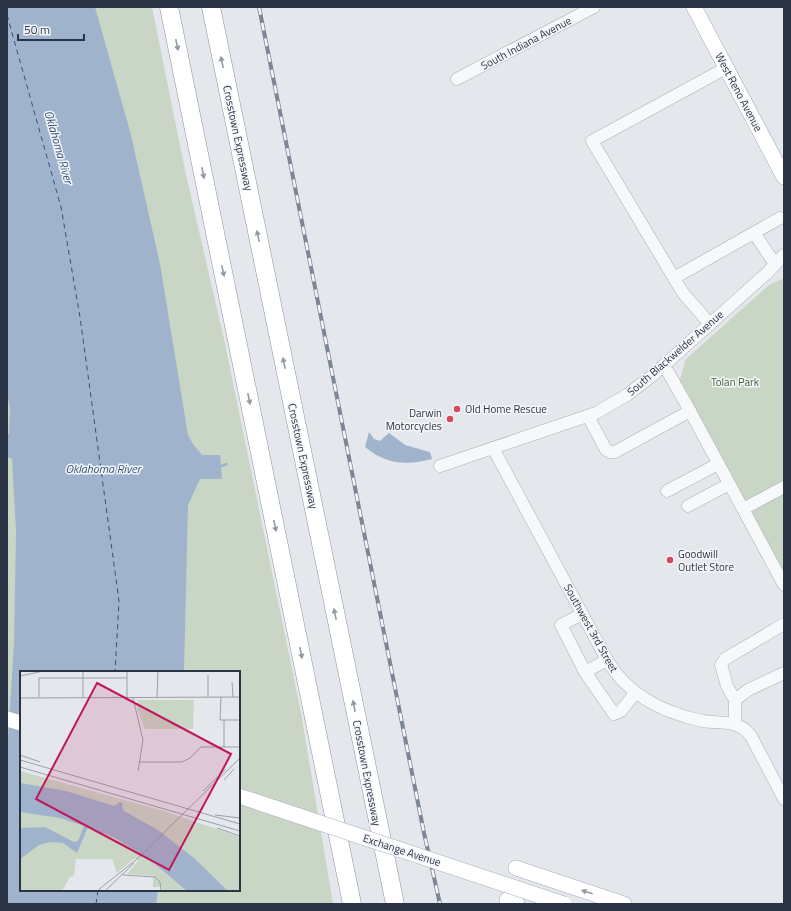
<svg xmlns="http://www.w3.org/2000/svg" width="791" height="911" font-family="'Titillium Web',sans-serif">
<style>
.green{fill:#c9d6c5;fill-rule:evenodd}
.water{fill:#9fb4cc}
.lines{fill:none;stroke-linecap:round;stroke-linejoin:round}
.stream{stroke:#9fb4cc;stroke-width:2.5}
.ferry{stroke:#34527a;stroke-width:1;stroke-dasharray:5 4;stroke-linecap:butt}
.minor-casing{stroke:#a9aeb7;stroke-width:13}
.major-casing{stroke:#a3abb8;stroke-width:16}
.highway-casing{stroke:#8b94a3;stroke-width:19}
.minor{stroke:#f7f8fa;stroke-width:12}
.major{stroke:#fff;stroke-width:15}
.highway{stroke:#fff;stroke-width:18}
.rail-casing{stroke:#7d8696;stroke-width:4}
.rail{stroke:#f4f6f9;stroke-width:2.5;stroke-dasharray:8;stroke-linecap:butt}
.major-bridge-casing{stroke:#a3abb8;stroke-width:16;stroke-linecap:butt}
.major-bridge{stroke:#fff;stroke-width:15}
.oneway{fill:#959aa2}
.poi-dot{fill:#d1495b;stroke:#f4f6f9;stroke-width:1.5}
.labels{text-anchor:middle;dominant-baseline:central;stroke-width:3;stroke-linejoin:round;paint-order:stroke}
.street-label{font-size:11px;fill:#2b3445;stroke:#f4f6f9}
.park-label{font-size:11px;fill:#3f6138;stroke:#f4f6f9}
.poi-label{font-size:11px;fill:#2b3445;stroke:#f4f6f9;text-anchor:start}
.water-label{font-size:12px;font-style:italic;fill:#34527a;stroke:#f4f6f9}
.inset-river{fill:none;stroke:#9fb4cc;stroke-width:2}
.inset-road{fill:none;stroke:#9a9fa9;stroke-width:1}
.view{fill:#c2185b;fill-opacity:0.15;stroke:#c2185b;stroke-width:2}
.inset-edge{fill:none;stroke:#2b3445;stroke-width:2}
</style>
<rect width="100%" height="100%" fill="#e4e7ec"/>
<!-- green -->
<g class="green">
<path d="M7,7H152L186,175L224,339L301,713L333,904H7ZM21,672H239V890H21Z"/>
<polygon points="784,278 784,577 679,382 686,359 769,285"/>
</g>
<!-- water -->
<g class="water">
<polygon points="7,7 95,7 131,135 160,264 188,435 193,444 202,455 220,455 222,479 200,479 188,505 184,672 21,672 21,890 158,890 156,904 7,904 7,754 14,644 16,530 12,459 7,457 7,435 9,434 10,408 7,393"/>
<path d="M369,432L374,439L380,441L389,433L405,445L430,452L432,459C407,466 385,464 365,447Z"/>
</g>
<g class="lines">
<!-- stream -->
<polyline class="stream" points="218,467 227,464"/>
<!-- ferry -->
<g class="ferry">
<polyline points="7,15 61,207 80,317 119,601 115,672"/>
<polyline points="96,904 98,890"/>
</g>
<!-- minor casing -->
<g class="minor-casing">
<g id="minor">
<polyline points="457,79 594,7"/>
<polyline points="754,233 775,264"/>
<polyline points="674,278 780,218"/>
<polyline points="710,324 683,293 592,141 726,68"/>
<polyline points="690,411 784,585"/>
<polyline points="588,416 606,450 610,452 615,452 690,411 668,372 662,367"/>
<path d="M493,448L607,660C628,696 664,713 703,721C721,724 739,719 751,736L784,799"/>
<polyline points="440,466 596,413 627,395 653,375 766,274 784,255"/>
<polyline points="667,491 718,464"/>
<polyline points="688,506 729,484"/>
<polyline points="743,509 784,487"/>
<polyline points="582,614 561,625 585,672 614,714 621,711 635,693"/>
<polyline points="585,672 607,660"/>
<polyline points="735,700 727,686 721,665 725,659 784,624"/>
<polyline points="735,724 735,700 748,690 784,673"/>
</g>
</g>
<!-- major casing -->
<g class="major-casing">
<g id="major">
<polyline points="694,7 784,177"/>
<polyline points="7,719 21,723"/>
<polyline points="516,868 624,904"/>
<polyline points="507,900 517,904"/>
</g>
</g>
<!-- highway casing -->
<g class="highway-casing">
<g id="highway">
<polyline points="169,7 352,904"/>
<polyline points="211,7 395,904"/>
</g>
</g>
<!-- minor -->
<use href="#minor" class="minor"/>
<!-- major -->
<use href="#major" class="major"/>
<!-- highway -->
<use href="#highway" class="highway"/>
<!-- rail casing -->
<g class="rail-casing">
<polyline id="rail" points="259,7 424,833 440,904"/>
</g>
<!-- rail -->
<use href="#rail" class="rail"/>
<!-- major-bridge casing -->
<g class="major-bridge-casing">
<polyline id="major-bridge" points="239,796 564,904"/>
</g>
<!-- major-bridge -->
<use href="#major-bridge" class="major-bridge"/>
</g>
<!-- one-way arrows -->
<defs><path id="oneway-solid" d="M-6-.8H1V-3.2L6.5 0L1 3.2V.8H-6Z"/></defs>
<g class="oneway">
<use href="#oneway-solid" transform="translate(177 45) rotate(78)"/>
<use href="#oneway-solid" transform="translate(222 62) rotate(-102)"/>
<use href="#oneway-solid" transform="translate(203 173) rotate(79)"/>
<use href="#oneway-solid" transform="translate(258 236) rotate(-102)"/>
<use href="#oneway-solid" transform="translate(223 271) rotate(78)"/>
<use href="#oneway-solid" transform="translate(284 363) rotate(-102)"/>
<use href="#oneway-solid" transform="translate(249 399) rotate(78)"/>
<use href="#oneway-solid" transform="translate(275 526) rotate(78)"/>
<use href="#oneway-solid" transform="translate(335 614) rotate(-102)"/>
<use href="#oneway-solid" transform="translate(301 653) rotate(78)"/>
<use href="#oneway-solid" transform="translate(354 706) rotate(-101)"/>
<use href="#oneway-solid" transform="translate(587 892) rotate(-162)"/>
</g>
<!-- markers -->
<g class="poi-dot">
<circle cx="457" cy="409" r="4"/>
<circle cx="450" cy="419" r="4"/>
<circle cx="670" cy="560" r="4"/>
</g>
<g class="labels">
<!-- street labels -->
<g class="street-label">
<text transform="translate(526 43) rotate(-28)">South Indiana Avenue</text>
<text transform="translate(739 92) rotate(62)">West Reno Avenue</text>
<text transform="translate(238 138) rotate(78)">Crosstown Expressway</text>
<text transform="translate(675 353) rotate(-41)">South Blackwelder Avenue</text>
<text transform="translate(303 456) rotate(78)">Crosstown Expressway</text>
<text transform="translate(591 628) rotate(61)">Southwest 3rd Street</text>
<text transform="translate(367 773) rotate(79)">Crosstown Expressway</text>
<text transform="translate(402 850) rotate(18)">Exchange Avenue</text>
</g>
<!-- park labels -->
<g class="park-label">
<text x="735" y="382">Tolan Park</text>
</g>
<!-- poi labels -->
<g class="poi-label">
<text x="465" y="409">Old Home Rescue</text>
<text x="442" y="413" text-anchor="end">Darwin<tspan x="442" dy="13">Motorcycles</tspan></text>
<text x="678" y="554">Goodwill<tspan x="678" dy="13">Outlet Store</tspan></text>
</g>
<!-- water labels -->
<g class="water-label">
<text transform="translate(59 147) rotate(74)">Oklahoma River</text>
<text x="103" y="468">Oklahoma River</text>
</g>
</g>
<!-- overview -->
<g transform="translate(20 671)">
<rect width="220" height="220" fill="#e4e7ec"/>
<path d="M118,29H174L173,58H125L117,38ZM0,100L144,140L220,166V220H142V216H133V206L136,205L107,203L118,190L115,187L97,202L92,188H56L54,204L49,207L42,220H0Z" fill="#c9d6c5"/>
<path d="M0,112L46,120L94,135L100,131L103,133L102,136L104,140L138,159L174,187L208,220H167L128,187L95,167L84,162L81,164L80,161L68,156L57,182L43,172L30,171L19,174L0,188V157L25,156L54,171L58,170L64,155L40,147L0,141Z" fill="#9fb4cc"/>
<path class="inset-river" d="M0,126L51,135L113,158L133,170M136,171L179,201L197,220"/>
<path class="inset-road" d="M107,0V26M188,4V26M0,5L24,0M212,11L213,26M19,26V7H107M137,26L138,0H176M201,26L200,49H220M0,27L220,26M63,27V0M113,27L123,69L118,100M204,76V49M0,84L20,91M0,89L220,153M120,91H162L170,87L181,76H220M0,96L220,160M204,109L214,98M183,120L206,98M195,144L220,147M197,157L220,165M103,204L135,206L140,211L141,220M77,220L117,188L220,87M85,220L114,192"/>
<path class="view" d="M77,12L211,83L149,199L16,128Z"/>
<rect width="220" height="220" class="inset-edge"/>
</g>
<!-- border -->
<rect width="791" height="911" fill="none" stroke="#2b3445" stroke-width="16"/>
<!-- scale -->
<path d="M18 34v6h66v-6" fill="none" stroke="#2b3445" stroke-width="2"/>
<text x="24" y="34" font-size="12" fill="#2b3445" stroke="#f4f6f9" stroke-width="3" paint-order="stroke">50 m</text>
</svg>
